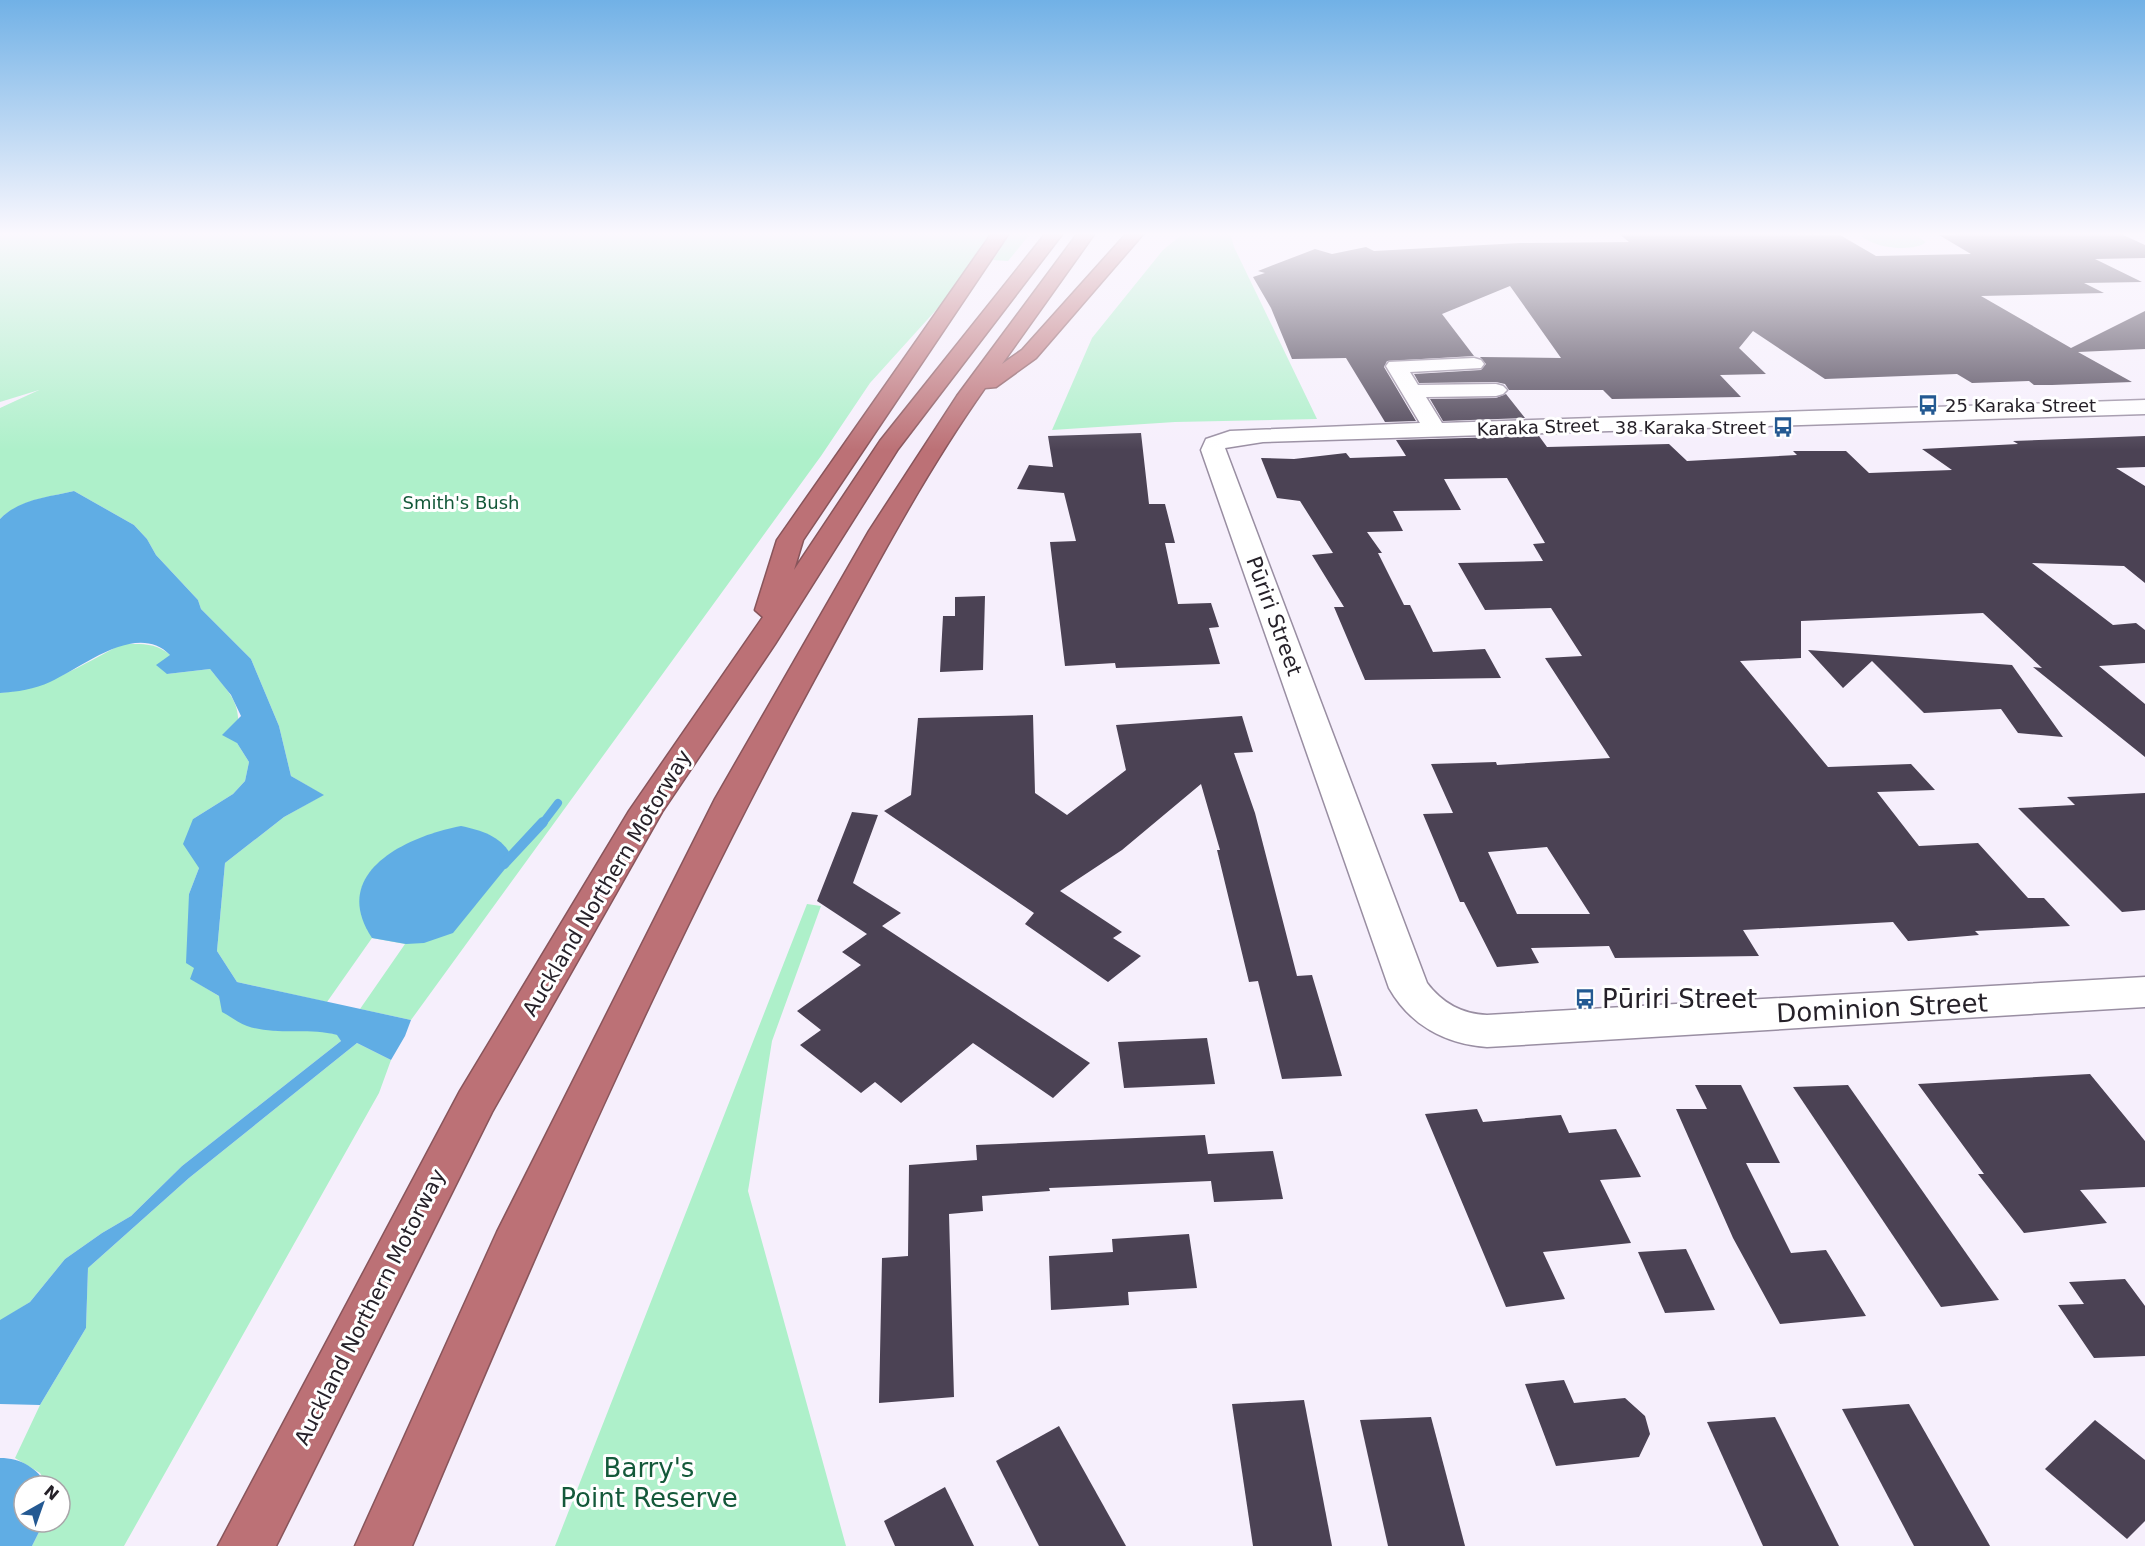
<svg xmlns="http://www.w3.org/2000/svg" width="2145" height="1546" font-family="'DejaVu Sans',sans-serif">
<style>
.green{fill:#aef0ca}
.water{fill:#60ade4}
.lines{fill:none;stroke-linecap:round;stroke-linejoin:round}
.stream-far1{stroke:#60ade4;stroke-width:8}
.stream{stroke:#60ade4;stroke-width:10}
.building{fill:#4b4254;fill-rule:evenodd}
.street-casing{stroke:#998ea2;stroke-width:3}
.highway-casing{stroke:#88555b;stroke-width:3}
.street{fill:#fff;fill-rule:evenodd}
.highway{fill:#bc7176;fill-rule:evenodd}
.labels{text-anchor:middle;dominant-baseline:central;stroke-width:6;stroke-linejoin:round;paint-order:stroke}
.far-poi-label{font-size:18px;fill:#262129;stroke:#fff;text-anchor:start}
.far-street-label{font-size:18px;fill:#262129;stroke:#fff}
.far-park-label{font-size:18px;fill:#14593a;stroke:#fff}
.street-label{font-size:21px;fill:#262129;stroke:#fff}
.near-poi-label{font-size:26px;fill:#262129;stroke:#fff;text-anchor:start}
.near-street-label{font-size:26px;fill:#262129;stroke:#fff}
.near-park-label{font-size:26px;fill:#14593a;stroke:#fff}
</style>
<rect width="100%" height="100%" fill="#f6effc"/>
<!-- green -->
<g class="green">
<path d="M0,233H993L965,278L870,383L821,456L411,1020L360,1009L405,944L372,938L327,1002L237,982L217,951L225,863L284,817L323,795L291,776L279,726L251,659L201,609L198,600L156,555L147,539L134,525L74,491C49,497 19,500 0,519V408L39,390L0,402Z"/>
<polygon points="1010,233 1031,233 1008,261 993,260"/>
<polygon points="1184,233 1230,233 1234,247 1317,419 1175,422 1052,430 1092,338 1163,250"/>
<path d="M1860,233H1912L1926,242C1913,253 1868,248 1860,233Z"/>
<path d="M122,644C140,644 156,642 170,655L167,674L210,669C234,698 242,704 237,743L249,762L245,781L233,794L193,819L199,868L189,894L195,968L191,979L276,1031L318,1030L338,1035L341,1041L182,1166L131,1216L102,1233L65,1259L30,1302L0,1321V693C45,689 82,665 122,644Z"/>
<polygon points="807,904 821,906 772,1041 748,1191 846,1546 555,1546"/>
<polygon points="357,1043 391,1060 379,1093 124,1546 32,1546 44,1522 60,1522 60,1486 48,1486 40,1473 15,1458 40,1405 86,1328 88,1268 189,1178"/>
</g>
<!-- water -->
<g class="water">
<path d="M74,491L134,525L147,539L156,555L198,600L201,609L251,659L279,726L291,776L324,795L284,817L225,863L217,951L237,982L411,1020L405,1036L391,1060L357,1043L189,1178L88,1268L86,1328L40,1405L0,1404V1320L30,1302L65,1259L102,1233L131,1216L182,1166L341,1041L337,1035C308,1027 276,1036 247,1026C238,1023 230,1016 222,1012L219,996L190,979L194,968L186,963L189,894L199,868L183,844L193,819L233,794L245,781L249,762L237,743L222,735L241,716L231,695L210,669L167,674L156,665L170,655C137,621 83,667 50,682C35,689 17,692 0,693V519C19,499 49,497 74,491Z"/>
<path d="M461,826C484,831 503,837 513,859L453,933L424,943L406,944L372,938C328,872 408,836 461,826Z"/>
<path d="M0,1458C21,1458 37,1468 48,1486H24V1522H44L32,1546H0Z"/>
</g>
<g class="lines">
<!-- stream-far1 -->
<polyline class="stream-far1" points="542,824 558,803"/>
<!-- stream -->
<polyline class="stream" points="504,864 543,822"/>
</g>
<!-- building -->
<g class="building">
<polygon points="1618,233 1840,235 1876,256 1971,254 1939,235 1956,235 1953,233 2119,233 2145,245 2145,258 2095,259 2142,282 2084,283 2104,293 1981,296 2071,348 2145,311 2145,349 2078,352 2132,382 2052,385 2034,385 2029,381 1972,383 1957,374 1825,379 1753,331 1739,348 1766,374 1720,375 1741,397 1612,399 1603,390 1509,390 1505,384 1496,382 1419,383 1414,374 1481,370 1486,364 1480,357 1561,358 1510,286 1442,314 1474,356 1387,361 1384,367 1416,421 1385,422 1346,358 1292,359 1271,308 1253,277 1265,273 1258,271 1315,249 1332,254 1366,247 1374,251 1520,243 1629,242"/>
<polygon points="1506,394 1525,418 1443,421 1430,399 1496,398"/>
<polygon points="1141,433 1149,504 1165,504 1175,543 1165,543 1178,604 1211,603 1219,627 1209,628 1220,664 1116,668 1115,663 1065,666 1050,542 1076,541 1064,493 1017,489 1029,465 1053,467 1048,436"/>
<path d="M1539,436L1547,447L1669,444L1687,461L1797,455L1793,451H1846L1869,473L1952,470L1922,449L2018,444L2013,441L2145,436V467L2116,468L2145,486V583L2124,566L2032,563L2113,625L2136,623L2145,630V663L2099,666L2145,704V757L2033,667L2042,668L1983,613L1801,621V658L1740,661L1828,767L1911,764L1935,790L1877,792L1919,846L1978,843L2028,898H2044L2070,926L1975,931L1979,935L1908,941L1893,922L1743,930L1759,956L1615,958L1609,946L1531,948L1539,963L1497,967L1464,902H1460L1423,814L1453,813L1431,764L1496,762L1497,765L1610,758L1545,658L1582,656L1551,608L1485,610L1458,563L1543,561L1533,544L1545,543L1507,478L1444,479L1461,510L1393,511L1403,531L1367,532L1382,553H1378L1404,605H1410L1433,652L1485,649L1501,678L1365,680L1334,607H1344L1312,555L1333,553L1300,501L1277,498L1261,458L1294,459L1346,453L1350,458L1406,456L1396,440ZM1547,847L1590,914H1517L1488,852Z"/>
<polygon points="985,596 983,670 940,672 943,616 955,616 955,597"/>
<polygon points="1808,650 2012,665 2063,737 2018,733 2001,709 1924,713 1872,661 1843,688"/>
<polygon points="1033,715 1035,793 1067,815 1126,770 1116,725 1242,716 1253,752 1234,753 1255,813 1297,976 1312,975 1342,1076 1282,1079 1258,981 1249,982 1217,850 1220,850 1201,784 1122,850 1060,891 1122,932 1113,938 1141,956 1108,982 1025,924 1034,913 884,811 911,795 918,718"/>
<polygon points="2145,793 2145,910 2122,912 2018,808 2075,805 2067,797"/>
<polygon points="852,812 878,815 853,883 901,913 882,926 1090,1063 1053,1098 973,1043 901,1103 875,1082 861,1093 800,1045 821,1030 797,1011 861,965 842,952 867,934 817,901"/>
<polygon points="1207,1038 1215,1084 1124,1088 1118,1042"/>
<polygon points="2090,1074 2145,1141 2145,1187 2080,1190 2107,1223 2024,1233 1978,1174 1984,1174 1918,1084"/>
<polygon points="1695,1085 1741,1085 1780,1163 1746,1163 1791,1253 1826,1250 1866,1316 1780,1324 1733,1238 1676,1109 1707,1109"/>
<polygon points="1848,1085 1999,1300 1941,1307 1793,1087"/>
<polygon points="1477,1109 1483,1122 1561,1115 1569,1133 1616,1129 1641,1177 1600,1180 1631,1243 1543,1252 1565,1299 1506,1307 1425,1114"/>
<polygon points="1205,1135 1208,1154 1273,1151 1283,1199 1214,1202 1211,1181 1049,1188 1050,1191 982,1196 983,1211 949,1214 954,1397 879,1403 882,1258 908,1256 909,1165 977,1160 976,1145"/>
<polygon points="1189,1234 1197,1288 1128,1292 1129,1305 1051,1310 1049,1256 1113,1252 1112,1239"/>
<polygon points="1686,1249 1715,1310 1665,1313 1638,1252"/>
<polygon points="2125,1279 2145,1306 2145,1356 2094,1358 2058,1305 2084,1304 2069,1282"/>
<polygon points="1564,1380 1574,1403 1625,1398 1645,1416 1650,1434 1639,1457 1556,1466 1525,1384"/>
<polygon points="1304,1400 1332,1546 1253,1546 1232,1404"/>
<polygon points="1909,1404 1990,1546 1914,1546 1842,1409"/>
<polygon points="1431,1417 1465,1546 1388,1546 1360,1420"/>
<polygon points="1775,1417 1839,1546 1763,1546 1707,1422"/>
<polygon points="2095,1420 2145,1460 2145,1521 2127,1539 2045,1469"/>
<polygon points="1059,1426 1126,1546 1039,1546 996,1461"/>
<polygon points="945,1487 974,1546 895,1546 884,1521"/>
</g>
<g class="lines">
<!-- street casing -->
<g class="street-casing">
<path id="street" d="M1474,358L1481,360L1484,364L1481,368L1410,372L1418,385L1496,384L1503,386L1507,390L1503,394L1496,396L1426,397L1442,423L2145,400V414L1263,442L1225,448L1427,983C1442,1003 1462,1014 1487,1015L2145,977V1007L1487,1047C1445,1044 1410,1025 1389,988L1201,450L1206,439L1230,431L1420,423L1386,366L1389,362Z"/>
</g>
<!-- highway casing -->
<g class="highway-casing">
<g id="highway">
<polygon points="992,233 1009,233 803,540 794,570 880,441 1046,233 1063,233 898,449 775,644 662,812 492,1112 276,1546 218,1546 460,1091 629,811 763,617 755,610 777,540"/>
<path d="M1078,233H1095L1002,364L1022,350L1127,233H1144L1036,358L996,387L985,388C920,480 868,581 814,680C662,959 535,1253 412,1546H355L497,1232L715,799L869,531L957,396Z"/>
</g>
</g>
<!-- street -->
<use href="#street" class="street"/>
<!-- highway -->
<use href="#highway" class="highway"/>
</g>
<!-- sky -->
<linearGradient id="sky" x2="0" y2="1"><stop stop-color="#71b1e6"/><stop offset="0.52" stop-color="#fbf8fe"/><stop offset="1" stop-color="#fbf8fe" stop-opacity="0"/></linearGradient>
<rect width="2145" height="450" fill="url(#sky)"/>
<!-- icons -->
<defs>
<g id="bus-bare" transform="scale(1.62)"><path d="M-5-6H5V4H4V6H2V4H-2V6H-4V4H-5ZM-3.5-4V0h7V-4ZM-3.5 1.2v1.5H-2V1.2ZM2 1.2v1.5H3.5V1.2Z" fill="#245992" stroke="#fff" stroke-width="2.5" paint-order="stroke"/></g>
</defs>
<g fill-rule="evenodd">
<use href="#bus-bare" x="1928" y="405"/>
<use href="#bus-bare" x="1783" y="427"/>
<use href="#bus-bare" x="1585" y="999"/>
</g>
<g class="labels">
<!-- far-poi labels -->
<g class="far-poi-label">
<text x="1945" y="405">25 Karaka Street</text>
<text x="1766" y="427" text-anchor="end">38 Karaka Street</text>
</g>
<!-- far-street labels -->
<g class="far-street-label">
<text transform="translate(1538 427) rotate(-2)">Karaka Street</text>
</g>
<!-- far-park labels -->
<g class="far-park-label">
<text x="461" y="502">Smith's Bush</text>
</g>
<!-- street labels -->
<g class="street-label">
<text transform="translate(1274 616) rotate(70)">Pūriri Street</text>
<text transform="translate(607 883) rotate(-59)">Auckland Northern Motorway</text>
<text transform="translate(370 1307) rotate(-63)">Auckland Northern Motorway</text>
</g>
<!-- near-poi labels -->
<g class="near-poi-label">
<text x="1602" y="999">Pūriri Street</text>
</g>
<!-- near-street labels -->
<g class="near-street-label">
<text transform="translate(1882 1008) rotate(-3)">Dominion Street</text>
</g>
<!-- near-park labels -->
<g class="near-park-label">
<text x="649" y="1468">Barry's<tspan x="649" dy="30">Point Reserve</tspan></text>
</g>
</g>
<!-- north arrow -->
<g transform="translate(42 1504) rotate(40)"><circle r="28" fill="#ffffff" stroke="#a8a6a9" stroke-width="1.5"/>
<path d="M0-4.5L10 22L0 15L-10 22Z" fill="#245992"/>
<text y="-9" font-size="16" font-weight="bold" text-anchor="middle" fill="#262129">N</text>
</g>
</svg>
